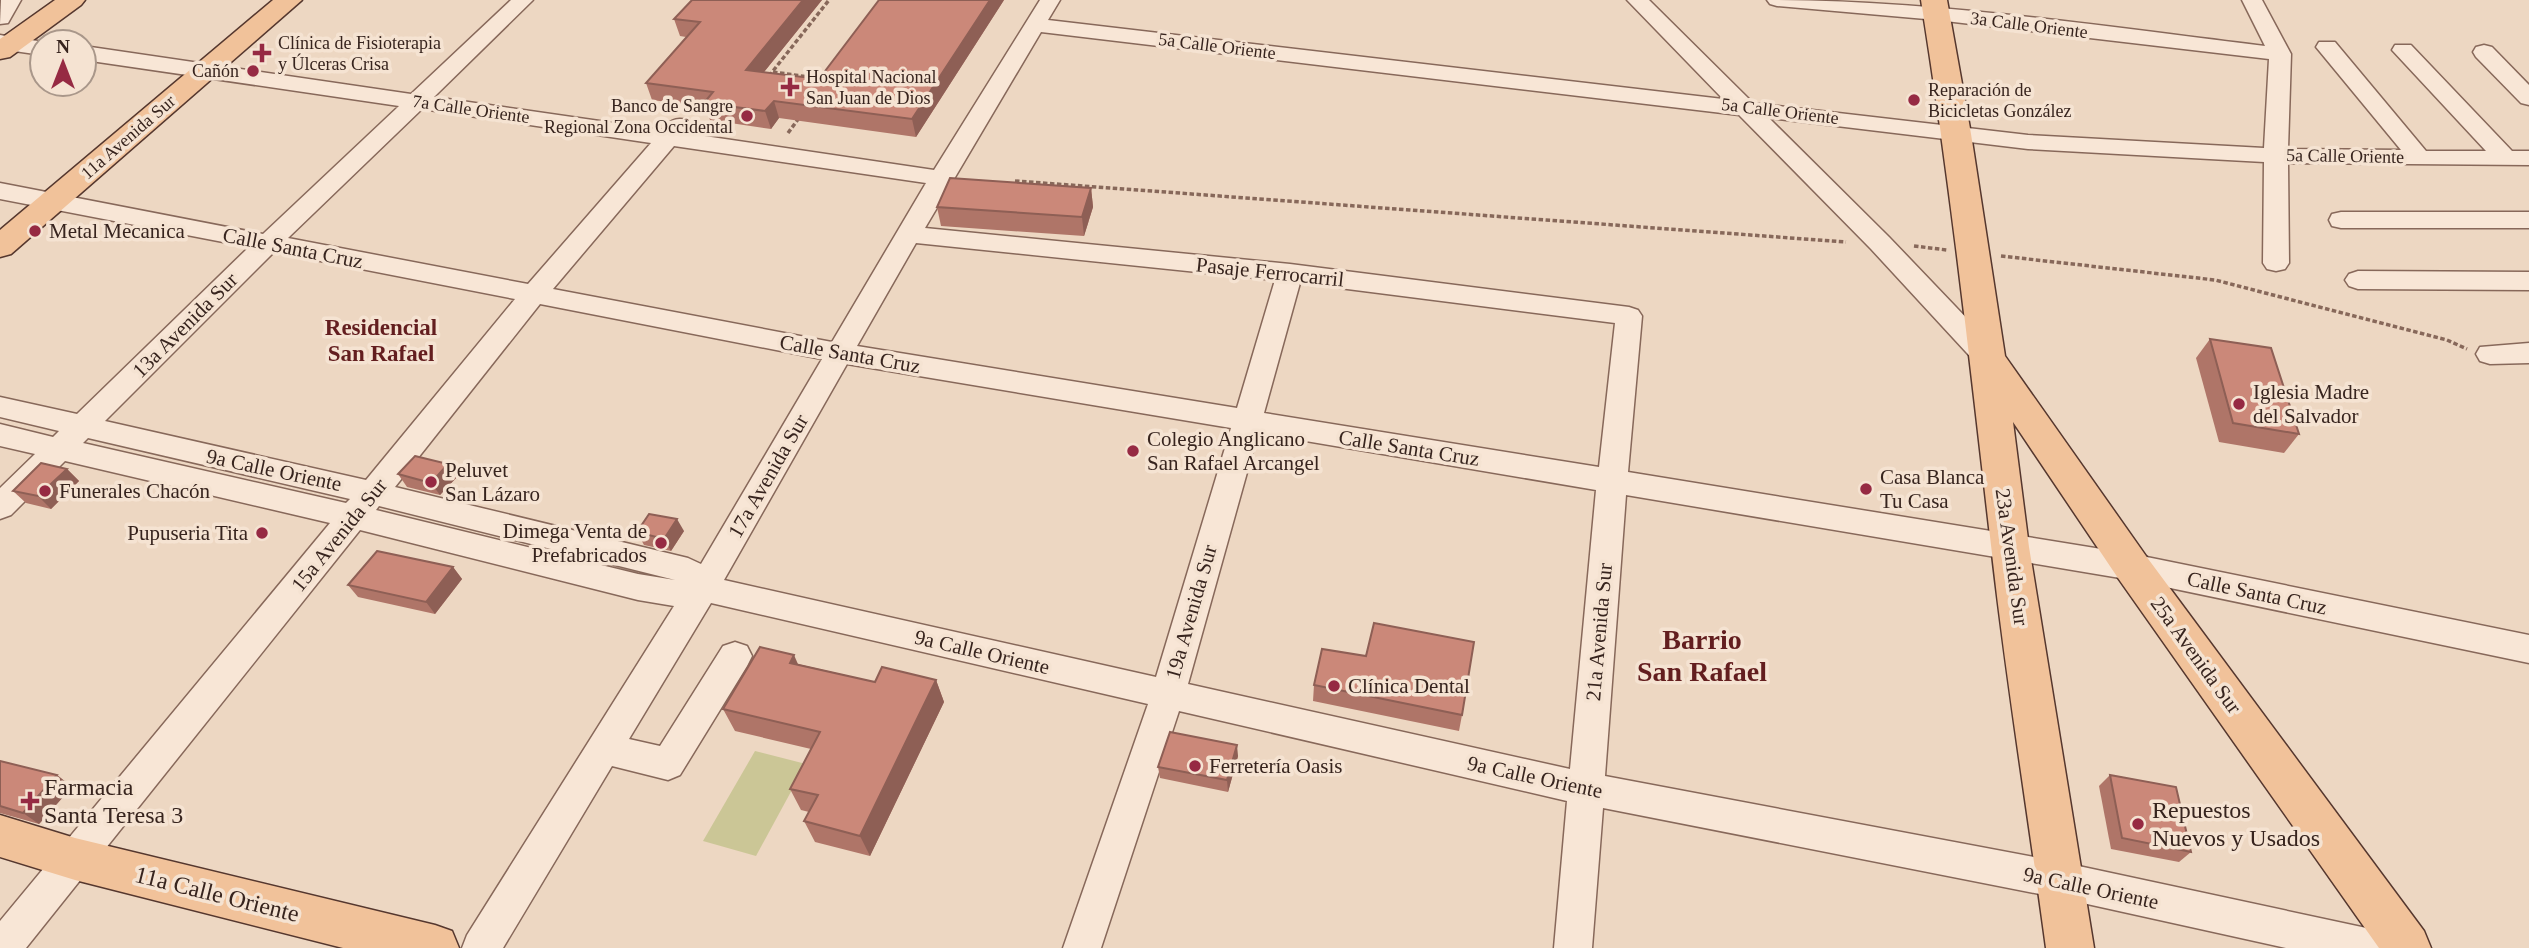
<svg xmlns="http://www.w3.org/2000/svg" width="2529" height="948" font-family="Georgia,serif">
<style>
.green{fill:#cbc696}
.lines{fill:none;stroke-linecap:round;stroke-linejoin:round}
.minor-casing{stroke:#87685a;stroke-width:3}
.major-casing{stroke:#55372e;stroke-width:3}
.path{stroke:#87685a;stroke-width:3.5;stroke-dasharray:4.5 2.5;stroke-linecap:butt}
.minor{fill:#f8e6d6;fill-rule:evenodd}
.major{fill:#f1c29a;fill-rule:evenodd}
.wall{fill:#af7568}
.shaded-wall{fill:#8e5f55}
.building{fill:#cb8879;stroke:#8e5f55;stroke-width:2}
.poi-dot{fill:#962a43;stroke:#f5e3d2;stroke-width:2.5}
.labels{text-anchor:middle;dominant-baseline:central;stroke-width:7;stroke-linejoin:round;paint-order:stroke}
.far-street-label{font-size:18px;fill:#37241e;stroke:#f5e3d2}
.far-poi-label{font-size:18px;fill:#37241e;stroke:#f5e3d2;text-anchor:start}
.poi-label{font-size:21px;fill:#37241e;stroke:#f5e3d2;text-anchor:start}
.street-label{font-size:21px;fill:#37241e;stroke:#f5e3d2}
.neighbourhood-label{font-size:23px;font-weight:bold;fill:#631e1f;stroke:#f5e3d2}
.near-poi-label{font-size:24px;fill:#37241e;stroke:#f5e3d2;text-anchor:start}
.near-street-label{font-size:24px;fill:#37241e;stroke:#f5e3d2}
.district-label{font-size:28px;font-weight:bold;fill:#631e1f;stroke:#f5e3d2}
</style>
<rect width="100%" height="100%" fill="#edd7c2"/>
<!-- green -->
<polygon class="green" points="755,751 806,764 756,856 703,841"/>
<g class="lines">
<!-- minor casing -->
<g class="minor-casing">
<g id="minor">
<polygon points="21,0 8,23 0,24 1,0"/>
<path d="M511,0H533L434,97L662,130C670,121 674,117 687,120L691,125L684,133L934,170L1040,0H1060L1048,20L1723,99L1627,0H1649L1753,103L2028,135L2264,148L2269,59L1937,20L1777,6L1770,4L1767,0C1933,0 2099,26 2265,46L2242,0H2262L2291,54L2288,149L2401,150L2316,47L2319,42H2335L2426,151H2486L2392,50L2395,45H2411L2512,151H2529V165L2288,163L2289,263L2285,269L2276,271L2267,269L2263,263L2264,162L2028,149L1769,118L1889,237L1998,351L2002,358L1998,365L1988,368L1978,365L1871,249L1739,115L1041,32L925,228L1290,264L1629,307L1638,310L1642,316L1628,472L2132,554L2529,635V663L2132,580L1626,495L1605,776L2060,862L2371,929L2385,935L2390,948H2286L2060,898L1603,808L1592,948H1554L1567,801L1179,711L1101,948H1063L1148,704L711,603L629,739L660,746L723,646L735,642L747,646L752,656L747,666L680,775L668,780L612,766L503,948H462L467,935L674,606L638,600L360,530L26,948H0V921L330,523L65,461L11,515L0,519V488L35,454L0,446V424L53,437L59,431L0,417V397L77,414L249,247L0,199V183L263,234L399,106L84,60V46L411,94ZM422,109L651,143L528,284L288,238ZM674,146L926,183L832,342L553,289ZM916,243L1275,280L1237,408L857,346ZM274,252L515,299L366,480L105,421ZM1300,283L1615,323L1599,467L1264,413ZM540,304L822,359L701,564L688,558L395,487ZM847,364L1231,428L1156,677L724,580ZM1258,433L1596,490L1570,769L1188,684ZM88,438L350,499L346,503L83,443ZM379,506L675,580L638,574L376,510Z"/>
<polygon points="0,35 44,42 42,42 42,55 0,49"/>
<polygon points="2484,45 2492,47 2529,85 2529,105 2521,103 2476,57 2473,52 2476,47"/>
<polygon points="2341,212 2529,212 2529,228 2341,228 2332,226 2329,220 2332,214"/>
<polygon points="2358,271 2529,272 2529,290 2358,289 2349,286 2345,280 2349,274"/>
<polygon points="2529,343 2529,363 2490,364 2480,361 2476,354 2480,347"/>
</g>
</g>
<!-- major casing -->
<g class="major-casing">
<g id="major">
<polygon points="55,0 85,0 81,5 10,57 0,59 0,39"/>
<polygon points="273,0 302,0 11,254 0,257 0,230"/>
<path d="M1921,0H1947L1971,134L2005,356L2146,556L2424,931L2431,948H2379L2118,578L2013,422L2029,547L2094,948H2046C2028,814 2006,680 1991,545C1970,363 1950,181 1921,0Z"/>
<polygon points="0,815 75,838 435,925 452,931 459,948 343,948 75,880 0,857"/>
</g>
</g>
<!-- path -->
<g class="path">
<polyline points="773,72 823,79"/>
<polyline points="769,76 829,0"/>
<polyline points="788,133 799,118"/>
<polyline points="1015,181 1846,242"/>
<polyline points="1914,246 1947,250"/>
<polyline points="2001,256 2215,280 2447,340 2467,349"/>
</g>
<!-- minor -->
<use href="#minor" class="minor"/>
<!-- major -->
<use href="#major" class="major"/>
</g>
<!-- wall -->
<g class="wall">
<polygon points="692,0 822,0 764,72 819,79 1004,0 916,137 779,118 771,129 710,120 705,107 652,100 646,83 686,37 680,36 674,19"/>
<polygon points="1091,188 1093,207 1084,236 941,226 937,207"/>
<polygon points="2210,339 2299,434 2284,453 2219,442 2196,358"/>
<polygon points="448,464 457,477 440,495 407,487 398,474"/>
<polygon points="67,469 79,481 51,509 26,503 13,491"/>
<polygon points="684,531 671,551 644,545 637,532"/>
<polygon points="453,567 462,579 435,614 358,597 348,585"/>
<polygon points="798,664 875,682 936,680 944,702 870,856 815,842 804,821 809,812 801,810 790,789 811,749 735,731 723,709"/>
<polygon points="1314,685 1462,715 1459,731 1313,701"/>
<polygon points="1238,756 1228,792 1160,778 1158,767"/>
<polygon points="0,761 57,775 72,787 39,824 0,813"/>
<polygon points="2110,775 2191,852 2179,862 2111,849 2099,786"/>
</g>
<!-- shaded-wall -->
<g class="shaded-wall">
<polygon points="803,0 822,0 752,87 746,70"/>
<polygon points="990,0 1004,0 916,137 912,119"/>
<polygon points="774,101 779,118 771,129 765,111"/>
<polygon points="1091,188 1093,207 1084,236 1082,217"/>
<polygon points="448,464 457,477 440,495 431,483"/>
<polygon points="67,469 79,481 51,509 38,496"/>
<polygon points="677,519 684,531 671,551 664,539"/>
<polygon points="453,567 462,579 435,614 426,602"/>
<polygon points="794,655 804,678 790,663"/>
<polygon points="936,680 944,702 870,856 860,836"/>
<polygon points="1237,745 1238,756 1228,792 1227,780"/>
<polygon points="57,775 72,787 39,824 23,813"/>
</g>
<!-- building -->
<g class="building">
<polygon points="692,0 803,0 746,70 819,79 879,0 990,0 912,119 774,101 765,111 704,103 713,92 646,83 700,22 674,19"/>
<polygon points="950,178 1091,188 1082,217 937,207"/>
<polygon points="2210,339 2271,348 2299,434 2233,423"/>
<polygon points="415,456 448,464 431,483 398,474"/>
<polygon points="41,463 67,469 38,496 13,491"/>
<polygon points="649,514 677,519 664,539 637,532"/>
<polygon points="377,551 453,567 426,602 348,585"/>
<polygon points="1374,623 1474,642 1462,715 1314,685 1322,649 1366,656"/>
<polygon points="760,647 794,655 790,663 875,682 882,667 936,680 860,836 804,821 818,795 790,789 820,732 723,709"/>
<polygon points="1170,732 1237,745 1227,780 1158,767"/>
<polygon points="0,761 57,775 23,813 0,806"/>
<polygon points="2110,775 2176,787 2191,852 2122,838"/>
</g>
<!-- markers -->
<g class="poi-dot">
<path d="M258.5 42.5h7v7h7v7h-7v7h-7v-7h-7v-7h7z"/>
<circle cx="253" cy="71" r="7"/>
<path d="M786.5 76.5h7v7h7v7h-7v7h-7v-7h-7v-7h7z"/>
<circle cx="1914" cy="100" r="7"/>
<circle cx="747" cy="116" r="7"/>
<circle cx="35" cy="231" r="7"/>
<circle cx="2239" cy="404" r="7"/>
<circle cx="1133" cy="451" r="7"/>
<circle cx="431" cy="482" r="7"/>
<circle cx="1866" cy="489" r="7"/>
<circle cx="45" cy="491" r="7"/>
<circle cx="262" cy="533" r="7"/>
<circle cx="661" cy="543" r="7"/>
<circle cx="1334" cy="686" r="7"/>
<circle cx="1195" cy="766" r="7"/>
<path d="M26.5 790.5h7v7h7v7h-7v7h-7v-7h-7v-7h7z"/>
<circle cx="2138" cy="824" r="7"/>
</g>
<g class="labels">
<!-- far-street labels -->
<g class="far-street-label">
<text transform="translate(2029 25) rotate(7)">3a Calle Oriente</text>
<text transform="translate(1217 46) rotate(7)">5a Calle Oriente</text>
<text transform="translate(471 109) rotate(8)">7a Calle Oriente</text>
<text transform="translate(1780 111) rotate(7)">5a Calle Oriente</text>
<text transform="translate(128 137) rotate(-41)">11a Avenida Sur</text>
<text transform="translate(2345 156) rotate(1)">5a Calle Oriente</text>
</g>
<!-- far-poi labels -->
<g class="far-poi-label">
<text x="278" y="43">Clínica de Fisioterapia<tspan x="278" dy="21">y Úlceras Crisa</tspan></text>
<text x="239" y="71" text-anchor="end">Cañón</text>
<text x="806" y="77">Hospital Nacional<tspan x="806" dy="21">San Juan de Dios</tspan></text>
<text x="1928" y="90">Reparación de<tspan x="1928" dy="21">Bicicletas González</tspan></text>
<text x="733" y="106" text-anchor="end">Banco de Sangre<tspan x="733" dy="21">Regional Zona Occidental</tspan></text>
</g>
<!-- poi labels -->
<g class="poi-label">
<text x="49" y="231">Metal Mecanica</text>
<text x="2253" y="392">Iglesia Madre<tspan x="2253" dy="24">del Salvador</tspan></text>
<text x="1147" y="439">Colegio Anglicano<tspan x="1147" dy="24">San Rafael Arcangel</tspan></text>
<text x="445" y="470">Peluvet<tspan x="445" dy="24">San Lázaro</tspan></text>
<text x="1880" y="477">Casa Blanca<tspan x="1880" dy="24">Tu Casa</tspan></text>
<text x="59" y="491">Funerales Chacón</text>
<text x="647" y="531" text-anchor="end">Dimega Venta de<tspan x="647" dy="24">Prefabricados</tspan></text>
<text x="248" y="533" text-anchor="end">Pupuseria Tita</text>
<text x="1348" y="686">Clínica Dental</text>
<text x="1209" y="766">Ferretería Oasis</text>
</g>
<!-- street labels -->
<g class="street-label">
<text transform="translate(293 248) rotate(11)">Calle Santa Cruz</text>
<text transform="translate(1270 272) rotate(6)">Pasaje Ferrocarril</text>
<text transform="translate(185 325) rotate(-45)">13a Avenida Sur</text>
<text transform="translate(850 354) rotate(10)">Calle Santa Cruz</text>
<text transform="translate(1409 448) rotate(9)">Calle Santa Cruz</text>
<text transform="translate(274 470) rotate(12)">9a Calle Oriente</text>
<text transform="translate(768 476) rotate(-60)">17a Avenida Sur</text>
<text transform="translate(339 535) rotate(-51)">15a Avenida Sur</text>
<text transform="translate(2012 557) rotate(82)">23a Avenida Sur</text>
<text transform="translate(2257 593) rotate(12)">Calle Santa Cruz</text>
<text transform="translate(1191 612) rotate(-74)">19a Avenida Sur</text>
<text transform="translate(1599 632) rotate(-85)">21a Avenida Sur</text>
<text transform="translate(982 652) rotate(13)">9a Calle Oriente</text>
<text transform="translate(2196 655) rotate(54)">25a Avenida Sur</text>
<text transform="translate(1535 777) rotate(12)">9a Calle Oriente</text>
<text transform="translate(2091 888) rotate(12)">9a Calle Oriente</text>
</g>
<!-- neighbourhood labels -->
<g class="neighbourhood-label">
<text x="381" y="327">Residencial<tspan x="381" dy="26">San Rafael</tspan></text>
</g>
<!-- near-poi labels -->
<g class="near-poi-label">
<text x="44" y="787">Farmacia<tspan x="44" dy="28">Santa Teresa 3</tspan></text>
<text x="2152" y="810">Repuestos<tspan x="2152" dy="28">Nuevos y Usados</tspan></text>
</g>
<!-- near-street labels -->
<g class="near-street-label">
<text transform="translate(217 894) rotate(14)">11a Calle Oriente</text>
</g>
<!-- district labels -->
<g class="district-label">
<text x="1702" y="639">Barrio<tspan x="1702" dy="32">San Rafael</tspan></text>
</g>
</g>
<!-- north arrow -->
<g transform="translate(63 63)"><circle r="33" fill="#f5e3d2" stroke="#a9978a" stroke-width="2"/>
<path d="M0-5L12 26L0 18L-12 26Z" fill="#962a43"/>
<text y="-10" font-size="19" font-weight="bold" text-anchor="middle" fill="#37241e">N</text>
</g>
</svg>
